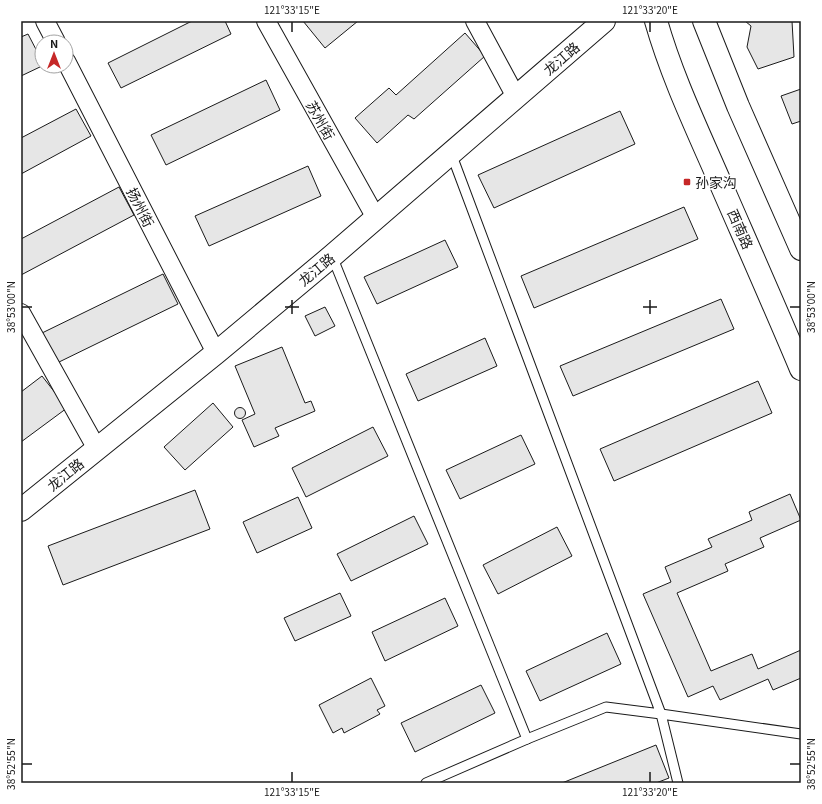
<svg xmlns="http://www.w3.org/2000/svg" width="822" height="804" font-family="Georgia,'Noto Sans SC',serif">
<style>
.building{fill:#e6e6e6;stroke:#1a1a1a}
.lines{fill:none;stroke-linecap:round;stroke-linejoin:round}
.service-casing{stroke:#1a1a1a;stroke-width:11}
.minor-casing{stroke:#1a1a1a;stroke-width:20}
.tertiary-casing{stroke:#1a1a1a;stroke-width:24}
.primary-casing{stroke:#1a1a1a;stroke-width:24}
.service{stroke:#fff;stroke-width:9}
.minor{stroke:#fff;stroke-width:18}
.tertiary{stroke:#fff;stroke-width:22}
.primary{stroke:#fff;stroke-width:22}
.ticks{fill:none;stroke:#1a1a1a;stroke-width:1.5}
.poi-dot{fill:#c62828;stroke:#fff;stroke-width:1.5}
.labels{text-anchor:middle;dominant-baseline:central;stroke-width:3;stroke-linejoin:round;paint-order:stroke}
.street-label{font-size:14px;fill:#1a1a1a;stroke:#fff}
.poi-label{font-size:14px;fill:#1a1a1a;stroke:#fff;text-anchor:start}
.neatline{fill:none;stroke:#1a1a1a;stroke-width:1.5}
.ticks-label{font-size:10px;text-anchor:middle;fill:#1a1a1a}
</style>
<rect width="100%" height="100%" fill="#fff"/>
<!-- building -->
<g class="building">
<polygon points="192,21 225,21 231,34 121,88 108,63"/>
<polygon points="303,21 358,21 325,48"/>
<polygon points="745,21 792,21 794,57 758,69 747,47 751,26"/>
<polygon points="465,33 485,56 414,119 408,115 377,143 355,118 389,88 396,95"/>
<polygon points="28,34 42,61 42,66 21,76 21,37"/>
<polygon points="266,80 280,110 166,165 151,135"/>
<polygon points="801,89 801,121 792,124 781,96"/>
<polygon points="76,109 91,136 21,174 21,138"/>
<polygon points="620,111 635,144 494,208 478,175"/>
<polygon points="308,166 321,196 209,246 195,216"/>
<polygon points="119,187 134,215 21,275 21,239"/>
<polygon points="684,207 698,239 534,308 521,276"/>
<polygon points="445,240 458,267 377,304 364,277"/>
<polygon points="163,274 178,304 57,363 42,333"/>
<polygon points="721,299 734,329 573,396 560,366"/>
<polygon points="325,307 335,326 315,336 305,316"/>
<polygon points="485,338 497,366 418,401 406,374"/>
<polygon points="282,347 305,403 311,401 315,411 275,428 279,436 254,447 242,420 255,414 235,366"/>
<polygon points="42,376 67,408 21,442 21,392"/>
<polygon points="758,381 772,413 614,481 600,449"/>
<polygon points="213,403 233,427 185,470 164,447"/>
<circle cx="240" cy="413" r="5.5"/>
<polygon points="373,427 388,456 306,497 292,468"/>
<polygon points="521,435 535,464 460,499 446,470"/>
<polygon points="195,490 210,529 63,585 48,546"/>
<polygon points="790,494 801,520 760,538 764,547 725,564 728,571 677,593 711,671 752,654 758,669 801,650 801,678 773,690 768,679 720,700 713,686 688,697 643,594 671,582 665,567 712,547 708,539 752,520 749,512"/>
<polygon points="298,497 312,528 257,553 243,522"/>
<polygon points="414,516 428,544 351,581 337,554"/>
<polygon points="557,527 572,556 498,594 483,565"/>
<polygon points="340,593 351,616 295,641 284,618"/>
<polygon points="445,598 458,626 385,661 372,632"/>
<polygon points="607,633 621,664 540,701 526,671"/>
<polygon points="371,678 385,706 377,710 380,714 344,733 342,728 333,733 319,705"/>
<polygon points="481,685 495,713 415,752 401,723"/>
<polygon points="656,745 669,778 656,783 562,783"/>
</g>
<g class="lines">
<!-- service casing -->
<g class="service-casing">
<g id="service">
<polyline points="332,256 527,739"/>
<polyline points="426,783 527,739 606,707 661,714 451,153"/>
<polyline points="678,783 661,714 801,734"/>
</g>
</g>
<!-- minor casing -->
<g class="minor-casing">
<g id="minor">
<polyline points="45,21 56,42"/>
<polyline points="266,21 376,218"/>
<polyline points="475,21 516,97"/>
<polyline points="66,61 216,353"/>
<polyline points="21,313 97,449"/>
</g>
</g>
<!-- tertiary casing -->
<g class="tertiary-casing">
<polyline id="tertiary" points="21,510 216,353 332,256 604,21"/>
</g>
<!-- primary casing -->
<g class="primary-casing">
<g id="primary">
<path d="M656,21C672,77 697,129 720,182C747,244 775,307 801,369"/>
<polyline points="704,21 738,106 801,249"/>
</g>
</g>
<!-- service -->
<use href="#service" class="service"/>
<!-- minor -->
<use href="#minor" class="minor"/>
<!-- tertiary -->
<use href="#tertiary" class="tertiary"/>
<!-- primary -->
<use href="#primary" class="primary"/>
</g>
<!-- ticks -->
<path class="ticks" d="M292,22V32M650,22V32M292,300V314M650,300V314M22,307H32M285,307H299M643,307H657M790,307H800M22,764H32M790,764H800M292,772V782M650,772V782"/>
<!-- markers -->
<rect class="poi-dot" x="683" y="178" width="8" height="8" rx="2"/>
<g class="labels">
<!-- street labels -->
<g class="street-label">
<text transform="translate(561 58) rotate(-41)">龙江路</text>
<text transform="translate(321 120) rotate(61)">苏州街</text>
<text transform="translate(141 207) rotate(63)">扬州街</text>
<text transform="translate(741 229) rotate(66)">西南路</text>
<text transform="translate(316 269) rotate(-40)">龙江路</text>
<text transform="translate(65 474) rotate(-39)">龙江路</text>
</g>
<!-- poi labels -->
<g class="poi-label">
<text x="695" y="182">孙家沟</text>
</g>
</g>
<!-- border -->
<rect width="822" height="804" fill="none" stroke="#ffffff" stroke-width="44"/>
<!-- north arrow -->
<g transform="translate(54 54)"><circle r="19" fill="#ffffff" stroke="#a3a3a3"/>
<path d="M0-3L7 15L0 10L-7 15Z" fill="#c62828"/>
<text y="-6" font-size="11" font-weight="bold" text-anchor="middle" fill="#1a1a1a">N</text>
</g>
<rect x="22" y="22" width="778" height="760" class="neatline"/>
<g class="ticks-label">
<text x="292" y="14">121°33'15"E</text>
<text x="650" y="14">121°33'20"E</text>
<text transform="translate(11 307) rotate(-90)" y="4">38°53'00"N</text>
<text transform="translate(811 307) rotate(-90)" y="4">38°53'00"N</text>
<text transform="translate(11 764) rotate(-90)" y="4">38°52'55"N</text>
<text transform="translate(811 764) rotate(-90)" y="4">38°52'55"N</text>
<text x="292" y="796">121°33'15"E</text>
<text x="650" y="796">121°33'20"E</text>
</g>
</svg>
